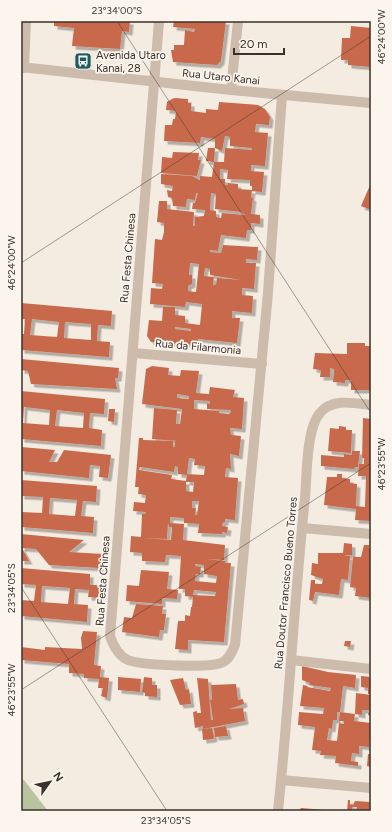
<svg xmlns="http://www.w3.org/2000/svg" width="392" height="832" font-family="Figtree,sans-serif">
<style>
.green{fill:#b8c4a0}
.building{fill:#c8694b;fill-rule:evenodd;filter:url(#shadow)}
.lines{fill:none;stroke-linecap:round;stroke-linejoin:round}
.street{stroke:#cdbbac;stroke-width:10}
.ticks{fill:none;stroke:#3b302b;stroke-width:1;stroke-opacity:0.45}
.labels{text-anchor:middle;dominant-baseline:central;stroke-width:3.5;stroke-linejoin:round;paint-order:stroke}
.poi-label{font-size:11px;fill:#3b302b;stroke:#fbf5ee;text-anchor:start}
.street-label{font-size:11px;fill:#3b302b;stroke:#fbf5ee}
.neatline{fill:none;stroke:#3b302b;stroke-width:1.5}
.ticks-label{font-size:10px;text-anchor:middle;fill:#3b302b}
</style>
<defs>
<filter id="shadow"><feDropShadow dx="3.5" dy="3.5" stdDeviation="0" flood-color="#0004"/></filter>
</defs>
<rect width="100%" height="100%" fill="#f4ebe1"/>
<!-- green -->
<polygon class="green" points="21,779 24,780 48,811 21,811"/>
<!-- building -->
<g class="building">
<polygon points="54,21 130,21 129,32 122,31 120,49 72,46 74,28 54,26"/>
<polygon points="174,21 226,21 221,61 217,65 173,62 171,50 174,50 174,45 184,45 185,30 194,32 195,29 173,27"/>
<polygon points="351,26 371,28 371,67 348,65 348,60 341,60 342,38 350,38"/>
<path d="M174,98L188,99V103H191V111L206,113V109L218,110L219,102L258,105L265,109L270,117L269,125L256,124L255,132L268,133L265,166L251,165V171L264,172L262,192L252,191V186H250V180L227,179L228,170L220,169V179H225V185H228V183L238,184V189L252,190L251,197L253,198L251,214L260,215V224L251,223V230H247L246,238L221,235L218,251L210,250V252L221,253L223,245L258,247L257,260L246,259V263H256L254,289L242,288V295L253,296L252,313L232,311V318H240L237,343L198,339V345L151,342L147,336L149,320L162,321L163,307H175V315L185,316V323L200,325L202,304L186,302L185,307L150,304L151,288L162,289L163,284L152,283L155,239L162,240L164,232V223L157,222L159,201H167V209L194,212L193,226H195V217L204,216L205,210L192,209L193,203H195L198,193H196L195,200L187,199L186,207L173,206L172,198L168,197L167,190L172,191L173,186L161,184V174L192,176L200,180V176L212,177L214,162H224L225,148L252,150V148L230,146V137L225,136L222,151L215,148V139L201,137L200,143L164,141L165,125H172L173,119H175L176,111L166,110L167,102ZM211,193L216,194L215,209L241,212L245,215L222,213L221,218L216,217V211L210,210ZM190,263L199,264L196,292L188,291V286L192,284V275H189ZM205,268L210,269V275L241,280L217,278L216,285H213L214,277L204,276ZM175,327L191,329V331L175,329Z"/>
<polygon points="208,148 215,148 214,162 206,161"/>
<polygon points="173,152 199,153 198,160 201,160 197,176 161,173 162,157 172,158"/>
<polygon points="371,183 371,210 361,206"/>
<path d="M21,303L112,311L111,326L98,325L97,341L110,342L109,357L21,350V334H24L25,319H21ZM32,319L59,322L57,337L30,335ZM65,322L91,324V340L64,338Z"/>
<polygon points="347,343 365,343 365,346 371,346 371,390 351,390 351,380 345,380 345,383 333,382 334,369 330,368 330,377 320,377 321,370 313,369 315,353 347,354"/>
<polygon points="21,359 119,368 118,378 115,378 117,389 31,384 28,371 21,370"/>
<path d="M152,366L169,368L168,375L180,376L181,370L199,371L196,393L209,394L210,387L235,390L233,397L244,398L242,429L230,428L231,435L241,436L239,456L230,454L231,469L226,468L225,477L238,478L235,520L225,519V522H223L222,526L228,527L227,533L222,532V534L198,533L199,524L184,523V518L170,517V523L184,524L183,540L225,545L224,560L205,559L225,561V563H231L224,642L188,640V650L175,649L178,621H185V615L190,616L191,607L216,609L192,607L193,597L185,596V589H179L181,556L166,555L165,562L142,561V553L130,552L131,536L141,537L142,514H145L146,512L133,511L134,502L145,503L146,495L138,494L139,487H135L139,438H143V440L173,441V447H175V441H178L152,439L154,408L177,410L176,424H180L182,409L142,404L146,369ZM177,394L189,396V399L177,398ZM194,400L210,401V404L207,403V409L231,410V412L229,414L219,413V411L194,409ZM189,458L195,459L194,465L205,466L204,475L187,474L186,481L171,479L172,475L139,470L140,467L174,472L175,466L178,467V474L187,475ZM186,482H194L193,492L186,491ZM192,501H199L197,515H195L196,508H192ZM168,523L169,527H172L171,540L143,538L167,539ZM195,564L204,565V574L217,576L216,583L195,581L196,574H200L201,567L195,566ZM194,590L216,592L215,596L193,595Z"/>
<path d="M21,391L105,399L104,414L90,413L89,428L102,430L101,446L21,439ZM24,407L50,410L49,425L23,423ZM57,410L84,413L83,428L55,426Z"/>
<polygon points="109,409 115,409 114,422 108,421"/>
<polygon points="363,418 371,419 371,521 355,520 356,509 324,505 327,477 337,477 337,474 342,474 342,478 350,479 350,483 357,484 356,506 365,507 366,476 358,476 359,464 364,464 364,458 362,458"/>
<polygon points="339,426 346,427 346,430 352,430 351,453 328,451 330,428 339,429"/>
<polygon points="21,447 55,450 49,462 57,462 64,450 111,455 108,478 99,477 100,466 90,465 89,478 21,471"/>
<polygon points="352,451 360,451 358,467 355,467 354,469 321,466 321,455 344,457 344,454 352,455"/>
<path d="M21,480L97,486L96,502L83,501L81,516L94,517L93,533L21,527V512L42,513L43,497L21,496ZM50,498L77,500L75,516L49,514Z"/>
<polygon points="21,534 84,540 69,552 103,554 103,561 101,560 100,568 49,565 36,549 22,548 29,561 21,561"/>
<polygon points="344,543 352,544 352,555 344,555 350,556 348,580 341,579 339,595 315,592 313,601 309,600 311,580 315,580 315,584 322,584 323,579 311,575 312,563 318,564 318,553 343,553"/>
<polygon points="364,545 369,545 369,548 371,548 371,598 355,596 356,588 350,587 353,557 361,557"/>
<path d="M21,568L90,574V585H101L99,598L88,597L89,590L75,589L74,604L88,605L87,622L21,616V600L34,601L36,585L21,584ZM42,586L70,588L68,604L41,602Z"/>
<polygon points="141,570 169,572 167,589 178,590 177,599 162,598 162,604 126,601 127,585 139,586"/>
<polygon points="136,604 163,606 162,614 166,614 164,630 160,630 159,637 122,632 124,617 132,618"/>
<polygon points="83,631 97,632 94,665 101,666 100,677 109,678 107,698 101,696 103,688 98,688 99,679 84,678 84,674 69,673 69,664 21,660 21,647 45,650 45,647 82,649 81,638"/>
<polygon points="345,641 351,641 350,647 344,646"/>
<path d="M302,666L328,672L356,675L355,688L343,686L340,712L355,714L354,721L371,723L369,747L359,746V754L352,753L351,761L358,762V766L335,763L336,756L320,755L321,751L312,750L315,727L298,725L299,712L323,714L324,708L300,706L303,685L308,686L307,687L330,691L331,688L309,685L310,683L302,680ZM337,712H340L339,721H344V724L339,723L337,741L327,740L329,728L332,729L333,720H337Z"/>
<polygon points="361,676 371,677 371,694 368,694 368,688 361,687"/>
<polygon points="118,677 141,679 140,692 118,690"/>
<polygon points="144,677 152,678 152,685 157,685 157,697 145,696 145,693 142,692"/>
<polygon points="183,678 186,690 189,689 191,704 180,705 170,680"/>
<polygon points="197,678 208,679 211,720 213,720 210,700 212,700 211,685 236,684 238,700 243,699 244,704 229,709 243,708 245,721 203,729 203,726 195,728 193,712 197,711 197,713 201,713"/>
<polygon points="356,693 371,695 371,716 368,715 369,710 362,710 362,715 355,714"/>
<polygon points="226,726 228,736 215,737 214,728"/>
<polygon points="212,728 214,737 213,739 203,740 202,729"/>
<polygon points="368,754 371,754 371,767 367,766"/>
<polygon points="348,800 350,800 350,804 353,805 355,801 371,802 371,811 356,811 357,807 352,807 352,811 347,811"/>
<polygon points="301,808 325,810 325,811 298,811"/>
</g>
<g class="lines">
<!-- street -->
<g class="street">
<path d="M159,21L110,636C113,645 119,656 128,660C140,665 212,669 223,662C229,659 232,652 235,645L268,293L282,95"/>
<polyline points="21,67 231,90 371,103"/>
<polyline points="24,68 26,21"/>
<polyline points="231,90 238,21"/>
<polyline points="133,353 262,364"/>
<polyline points="302,528 371,534"/>
<polyline points="291,660 371,669"/>
<polyline points="281,780 371,788"/>
<path d="M278,811C289,707 294,602 305,498C307,476 306,429 320,413C332,398 354,403 371,405"/>
</g>
</g>
<!-- ticks -->
<path class="ticks" d="M117,21L371,413M21,263L371,36M21,587L167,811M21,690L371,463"/>
<!-- icons -->
<defs>
<g id="bus-square" transform="scale(0.9)"><rect x="-9" y="-9" width="18" height="18" rx="4" fill="#1f5a5e" stroke="#fbf5ee"/><path d="M-5-6H5V4H4V6H2V4H-2V6H-4V4H-5ZM-3.5-4V0h7V-4ZM-3.5 1.2v1.5H-2V1.2ZM2 1.2v1.5H3.5V1.2Z" fill="#fff"/></g>
</defs>
<g fill-rule="evenodd">
<use href="#bus-square" x="83" y="61"/>
</g>
<g class="labels">
<!-- poi labels -->
<g class="poi-label">
<text x="96" y="55">Avenida Utaro<tspan x="96" dy="13">Kanai, 28</tspan></text>
</g>
<!-- street labels -->
<g class="street-label">
<text transform="translate(221 77) rotate(6)">Rua Utaro Kanai</text>
<text transform="translate(128 258) rotate(-85)">Rua Festa Chinesa</text>
<text transform="translate(198 347) rotate(5)">Rua da Filarmonia</text>
<text transform="translate(103 581) rotate(-86)">Rua Festa Chinesa</text>
<text transform="translate(286 583) rotate(-85)">Rua Doutor Francisco Bueno Torres</text>
</g>
</g>
<!-- border -->
<rect width="392" height="832" fill="none" stroke="#fbf5ee" stroke-width="44"/>
<!-- north arrow -->
<g transform="translate(50 782) rotate(57)" stroke="#fbf5ee" stroke-width="3" paint-order="stroke">
<path d="M0-3L7 15L0 10L-7 15Z" fill="#3b302b"/>
<text y="-6" font-size="11" font-weight="bold" text-anchor="middle" fill="#3b302b">N</text>
</g>
<!-- scale -->
<path d="M234 48v6h50v-6" fill="none" stroke="#3b302b" stroke-width="2"/>
<text x="240" y="48" font-size="12" fill="#3b302b" stroke="#fbf5ee" stroke-width="3" paint-order="stroke">20 m</text>
<rect x="22" y="22" width="348" height="788" class="neatline"/>
<g class="ticks-label">
<text x="117" y="14">23°34'00"S</text>
<text transform="translate(381 37) rotate(-90)" y="4">46°24'00"W</text>
<text transform="translate(11 263) rotate(-90)" y="4">46°24'00"W</text>
<text transform="translate(381 464) rotate(-90)" y="4">46°23'55"W</text>
<text transform="translate(11 588) rotate(-90)" y="4">23°34'05"S</text>
<text transform="translate(11 690) rotate(-90)" y="4">46°23'55"W</text>
<text x="166" y="824">23°34'05"S</text>
</g>
</svg>
